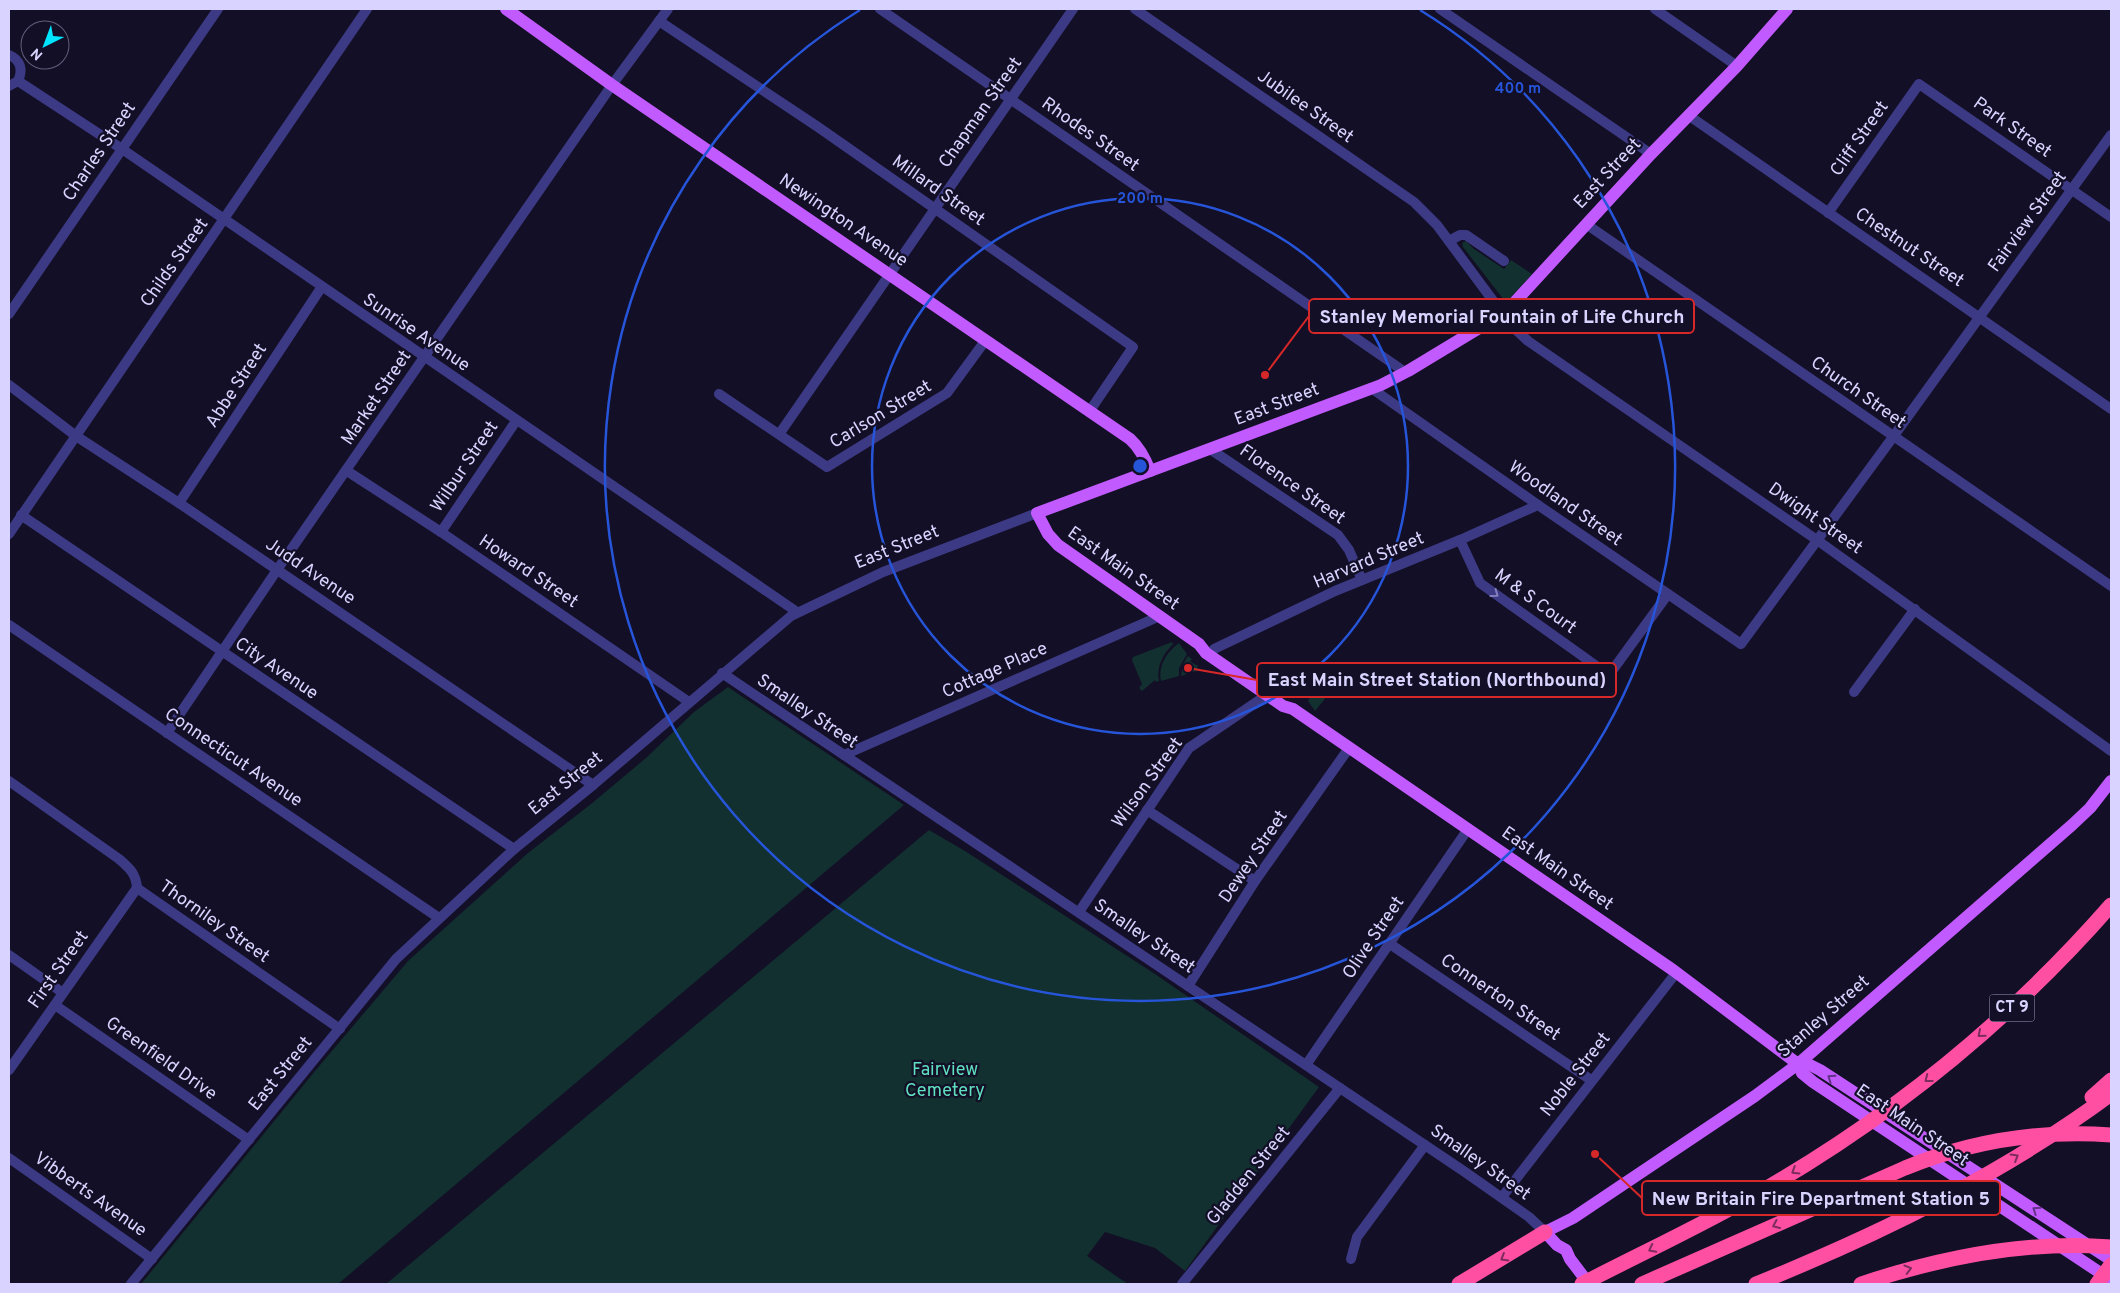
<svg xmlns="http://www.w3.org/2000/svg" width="2120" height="1293" font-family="Overpass,sans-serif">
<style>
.green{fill:#12302f}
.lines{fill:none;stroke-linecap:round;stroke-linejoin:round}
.minor{stroke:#3d3a85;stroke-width:10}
.major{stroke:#c25bff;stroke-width:12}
.highway{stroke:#ff4fa3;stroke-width:15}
.oneway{stroke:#837fbc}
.oneway2{stroke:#7d2c5e}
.oneway3{stroke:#623188}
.ring{fill:none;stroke:#2655da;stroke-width:2.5}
.labels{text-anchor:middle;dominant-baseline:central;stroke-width:4.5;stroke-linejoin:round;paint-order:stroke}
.shield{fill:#130f26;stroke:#9e99be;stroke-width:1}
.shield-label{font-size:16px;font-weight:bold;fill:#d9d4ff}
.street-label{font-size:18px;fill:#d9d4ff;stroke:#130f26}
.park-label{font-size:18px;fill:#5fe0c0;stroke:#130f26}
.centre{fill:#2655da;stroke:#130f26;stroke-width:2.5}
.ring-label{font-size:15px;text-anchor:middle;font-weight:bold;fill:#2655da;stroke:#130f26;stroke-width:4.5;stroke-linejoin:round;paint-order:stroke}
.leader{fill:none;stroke:#d62828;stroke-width:2}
.callout-dot{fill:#d62828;stroke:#130f26;stroke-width:2}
.callout{fill:#130f26;stroke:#d62828;stroke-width:2}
.callout-label{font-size:19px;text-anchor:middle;font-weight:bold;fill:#d9d4ff}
</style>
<rect width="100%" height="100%" fill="#130f26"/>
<!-- green -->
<g class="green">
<polygon points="1466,241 1474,249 1504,269 1511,260 1532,274 1510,298 1504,300 1463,247 1462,243"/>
<path d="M1172,642L1173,644C1163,654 1156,667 1159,681L1156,682L1155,680L1142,691L1139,688L1142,684L1132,660L1133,657Z"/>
<path d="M1179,643L1187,654L1179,668V676L1161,681C1158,665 1167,652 1179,643Z"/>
<polygon points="1188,656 1192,659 1190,661 1196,665 1198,665 1197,667 1199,670 1181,676 1183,664"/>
<polygon points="1331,680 1324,700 1315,711 1308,701 1312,693 1313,681"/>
<polygon points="728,687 904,805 338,1284 141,1284 315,1071 408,961 528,853 591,804 646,758 694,712"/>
<polygon points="929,830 965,851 1155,974 1319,1087 1185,1271 1155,1248 1105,1232 1087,1256 1128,1284 386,1284"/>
</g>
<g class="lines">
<!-- minor -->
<g class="minor">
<polyline points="880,9 1405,372"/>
<polyline points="1135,9 1414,202 1437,225 1511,325 1528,341 1817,540 2111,751"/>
<polyline points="1440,9 1651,154"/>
<polyline points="1655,9 1737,66"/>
<polyline points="659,21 818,127 1133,347 1089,412"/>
<path d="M9,55C21,60 23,70 18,81L9,86"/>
<polyline points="18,81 122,149 797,612"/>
<polyline points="1688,115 2111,409"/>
<polyline points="1828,213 1919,84 2111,217"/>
<polyline points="1586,224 2111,586"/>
<polyline points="1449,241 1460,235 1466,235 1504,261"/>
<polyline points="9,314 218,9"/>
<polyline points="9,385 76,436 179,503 593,785"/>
<polyline points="1371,388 1538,505 1741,644 1893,437 2111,135"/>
<polyline points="719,394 827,467 947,393 985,341"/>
<polyline points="780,433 1073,9"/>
<polyline points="1210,449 1338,535 1349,550 1362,580"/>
<polyline points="347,471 441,532 689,702"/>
<polyline points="179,503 321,288"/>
<polyline points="21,515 514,849"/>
<polyline points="441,532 516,421"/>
<polyline points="9,534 367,9"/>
<polyline points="1460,540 1480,583 1609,675 1668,594"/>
<polyline points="9,625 439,918"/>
<polyline points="1214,649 1335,591 1460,540 1538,505"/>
<polyline points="722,673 1465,1172 1529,1217 1545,1232"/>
<polyline points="1854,692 1915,609"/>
<polyline points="167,733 277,570 612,85 668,9"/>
<polyline points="844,755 1160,616"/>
<path d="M9,781L119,859C129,868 136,873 137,888"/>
<polyline points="1147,810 1255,881"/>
<polyline points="137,888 340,1029"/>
<polyline points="1079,912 1189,748 1267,695"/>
<polyline points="1390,944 1591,1080"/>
<polyline points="9,955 63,993"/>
<polyline points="1188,986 1255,881 1349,748"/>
<polyline points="55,1005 249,1140"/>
<polyline points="1306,1065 1468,829"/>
<polyline points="9,1070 137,888"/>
<polyline points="9,1158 152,1259"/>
<polyline points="1502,1197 1676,973"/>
<polyline points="1351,1259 1357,1237 1425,1145"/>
<polyline points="131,1284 396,959 514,849 593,785 791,616 883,572 1037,513"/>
<polyline points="1182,1284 1340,1088"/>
</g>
<!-- major -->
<g class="major">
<path d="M506,9L612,85L1130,439C1140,448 1145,458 1150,471"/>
<polyline points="1787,9 1737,66 1651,154 1513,304 1489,322 1408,371 1381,385 1037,513 1048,534 1058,545 1199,644 1206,653 1283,706 1293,709 1673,970 1798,1064 1802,1073 1813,1082 2111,1280"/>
<polyline points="1798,1064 1808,1064 1820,1070 2111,1260"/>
<polyline points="1589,1284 1570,1259 1566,1250 1557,1245 1545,1232 1573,1218 1755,1096 1798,1064 2072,825 2090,808 2111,781"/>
</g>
<!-- highway -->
<g class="highway">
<polyline points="2092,1097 2111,1080"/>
<polyline points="1459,1284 1545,1232"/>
<path d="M1582,1284C1644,1252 1707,1223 1767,1188C1896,1113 2013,1017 2111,905"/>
<path d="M1642,1284L1905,1168C1971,1141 2040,1130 2111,1135"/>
<path d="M1756,1284C1880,1234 2003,1174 2111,1094"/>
<path d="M1861,1284C1942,1257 2026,1240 2111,1247"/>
<polyline points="2097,1284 2111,1265"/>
</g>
</g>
<!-- one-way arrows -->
<defs><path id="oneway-chevron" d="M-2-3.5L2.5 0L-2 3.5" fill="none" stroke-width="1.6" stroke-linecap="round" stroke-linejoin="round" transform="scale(1.25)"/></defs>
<use class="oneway" href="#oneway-chevron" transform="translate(1495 594) rotate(36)"/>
<g class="oneway2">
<use href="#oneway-chevron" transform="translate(1981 1034) rotate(139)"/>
<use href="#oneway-chevron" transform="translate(1928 1079) rotate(142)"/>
<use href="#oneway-chevron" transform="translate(2015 1157) rotate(-31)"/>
<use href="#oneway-chevron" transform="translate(1795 1171) rotate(148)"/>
<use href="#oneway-chevron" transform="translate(1776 1225) rotate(156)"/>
<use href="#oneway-chevron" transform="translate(1652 1249) rotate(153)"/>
<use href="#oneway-chevron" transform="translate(1504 1258) rotate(149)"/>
<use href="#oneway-chevron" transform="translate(1908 1269) rotate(-16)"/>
</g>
<g class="oneway3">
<use href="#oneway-chevron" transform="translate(1831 1078) rotate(-146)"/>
<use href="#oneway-chevron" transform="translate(2036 1210) rotate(-146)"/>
</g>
<!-- distance rings -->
<g class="ring">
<circle cx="1140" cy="466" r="268"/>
<path d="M1420 10A535 535 0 1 1 860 10"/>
</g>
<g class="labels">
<!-- shield labels -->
<rect class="shield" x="1989.5" y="994.5" width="45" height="27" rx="4"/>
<g class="shield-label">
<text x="2012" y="1008">CT 9</text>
</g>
<!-- street labels -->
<g class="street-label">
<text transform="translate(1305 107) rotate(35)">Jubilee Street</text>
<text transform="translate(981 113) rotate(-55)">Chapman Street</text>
<text transform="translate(2012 128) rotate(35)">Park Street</text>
<text transform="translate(1090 135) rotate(35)">Rhodes Street</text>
<text transform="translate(1860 139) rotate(-55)">Cliff Street</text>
<text transform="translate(100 152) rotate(-56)">Charles Street</text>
<text transform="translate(1608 174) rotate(-47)">East Street</text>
<text transform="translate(938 191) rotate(35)">Millard Street</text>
<text transform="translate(843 221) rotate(34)">Newington Avenue</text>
<text transform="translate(2028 222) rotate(-54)">Fairview Street</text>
<text transform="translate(1909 248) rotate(34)">Chestnut Street</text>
<text transform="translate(175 263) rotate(-55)">Childs Street</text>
<text transform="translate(416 333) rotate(34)">Sunrise Avenue</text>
<text transform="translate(237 386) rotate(-57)">Abbe Street</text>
<text transform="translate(1858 393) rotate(35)">Church Street</text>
<text transform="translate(377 398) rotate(-56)">Market Street</text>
<text transform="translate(1277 405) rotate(-21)">East Street</text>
<text transform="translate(881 415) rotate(-31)">Carlson Street</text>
<text transform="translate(465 467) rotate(-56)">Wilbur Street</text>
<text transform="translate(1292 485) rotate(35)">Florence Street</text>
<text transform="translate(1565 504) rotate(35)">Woodland Street</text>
<text transform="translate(1815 519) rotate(35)">Dwight Street</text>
<text transform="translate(897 548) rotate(-22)">East Street</text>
<text transform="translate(1369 561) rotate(-23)">Harvard Street</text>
<text transform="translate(1123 569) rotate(35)">East Main Street</text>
<text transform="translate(310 572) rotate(34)">Judd Avenue</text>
<text transform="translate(528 572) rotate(34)">Howard Street</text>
<text transform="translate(1535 602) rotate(36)">M &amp; S Court</text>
<text transform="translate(276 669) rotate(34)">City Avenue</text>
<text transform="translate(995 671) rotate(-24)">Cottage Place</text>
<text transform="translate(807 712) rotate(34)">Smalley Street</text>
<text transform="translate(233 758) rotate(34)">Connecticut Avenue</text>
<text transform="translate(1148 783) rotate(-54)">Wilson Street</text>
<text transform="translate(566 784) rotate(-39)">East Street</text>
<text transform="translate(1254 857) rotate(-56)">Dewey Street</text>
<text transform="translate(1557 869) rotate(35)">East Main Street</text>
<text transform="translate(214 922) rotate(35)">Thorniley Street</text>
<text transform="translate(1144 937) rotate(34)">Smalley Street</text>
<text transform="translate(1374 938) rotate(-56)">Olive Street</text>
<text transform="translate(59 970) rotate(-55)">First Street</text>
<text transform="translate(1500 998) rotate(34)">Connerton Street</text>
<text transform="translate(1824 1017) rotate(-41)">Stanley Street</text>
<text transform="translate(161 1059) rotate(35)">Greenfield Drive</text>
<text transform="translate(281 1074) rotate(-51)">East Street</text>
<text transform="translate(1576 1075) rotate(-52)">Noble Street</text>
<text transform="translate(1912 1126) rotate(34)">East Main Street</text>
<text transform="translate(1480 1163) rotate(35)">Smalley Street</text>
<text transform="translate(1249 1176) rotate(-51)">Gladden Street</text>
<text transform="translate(90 1195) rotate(35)">Vibberts Avenue</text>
</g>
<!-- park labels -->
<g class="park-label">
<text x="945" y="1070">Fairview<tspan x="945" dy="21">Cemetery</tspan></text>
</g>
</g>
<circle cx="1140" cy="466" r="8" class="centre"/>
<g class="ring-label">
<text x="1518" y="93">400 m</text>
<text x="1140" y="203">200 m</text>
</g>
<!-- callouts -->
<path class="leader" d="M1265 375L1309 316M1188 668L1257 680M1595 1154L1642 1198"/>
<g class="callout-dot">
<circle cx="1265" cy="375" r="5"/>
<circle cx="1188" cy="668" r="5"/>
<circle cx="1595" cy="1154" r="5"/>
</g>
<g class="callout">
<rect x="1309" y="299" width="385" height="34" rx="5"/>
<rect x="1257" y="663" width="359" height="34" rx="5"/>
<rect x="1642" y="1181" width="358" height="34" rx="5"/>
</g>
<g class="callout-label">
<text x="1502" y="323">Stanley Memorial Fountain of Life Church</text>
<text x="1437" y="686">East Main Street Station (Northbound)</text>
<text x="1821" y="1205">New Britain Fire Department Station 5</text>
</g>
<!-- border -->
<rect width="2120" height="1293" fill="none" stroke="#d9d4ff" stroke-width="20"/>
<!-- north arrow -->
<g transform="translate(45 45) rotate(222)"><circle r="24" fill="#130f26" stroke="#625e7d"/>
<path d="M0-4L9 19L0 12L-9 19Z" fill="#00e5ff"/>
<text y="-8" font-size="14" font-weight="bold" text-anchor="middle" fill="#d9d4ff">N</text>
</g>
</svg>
